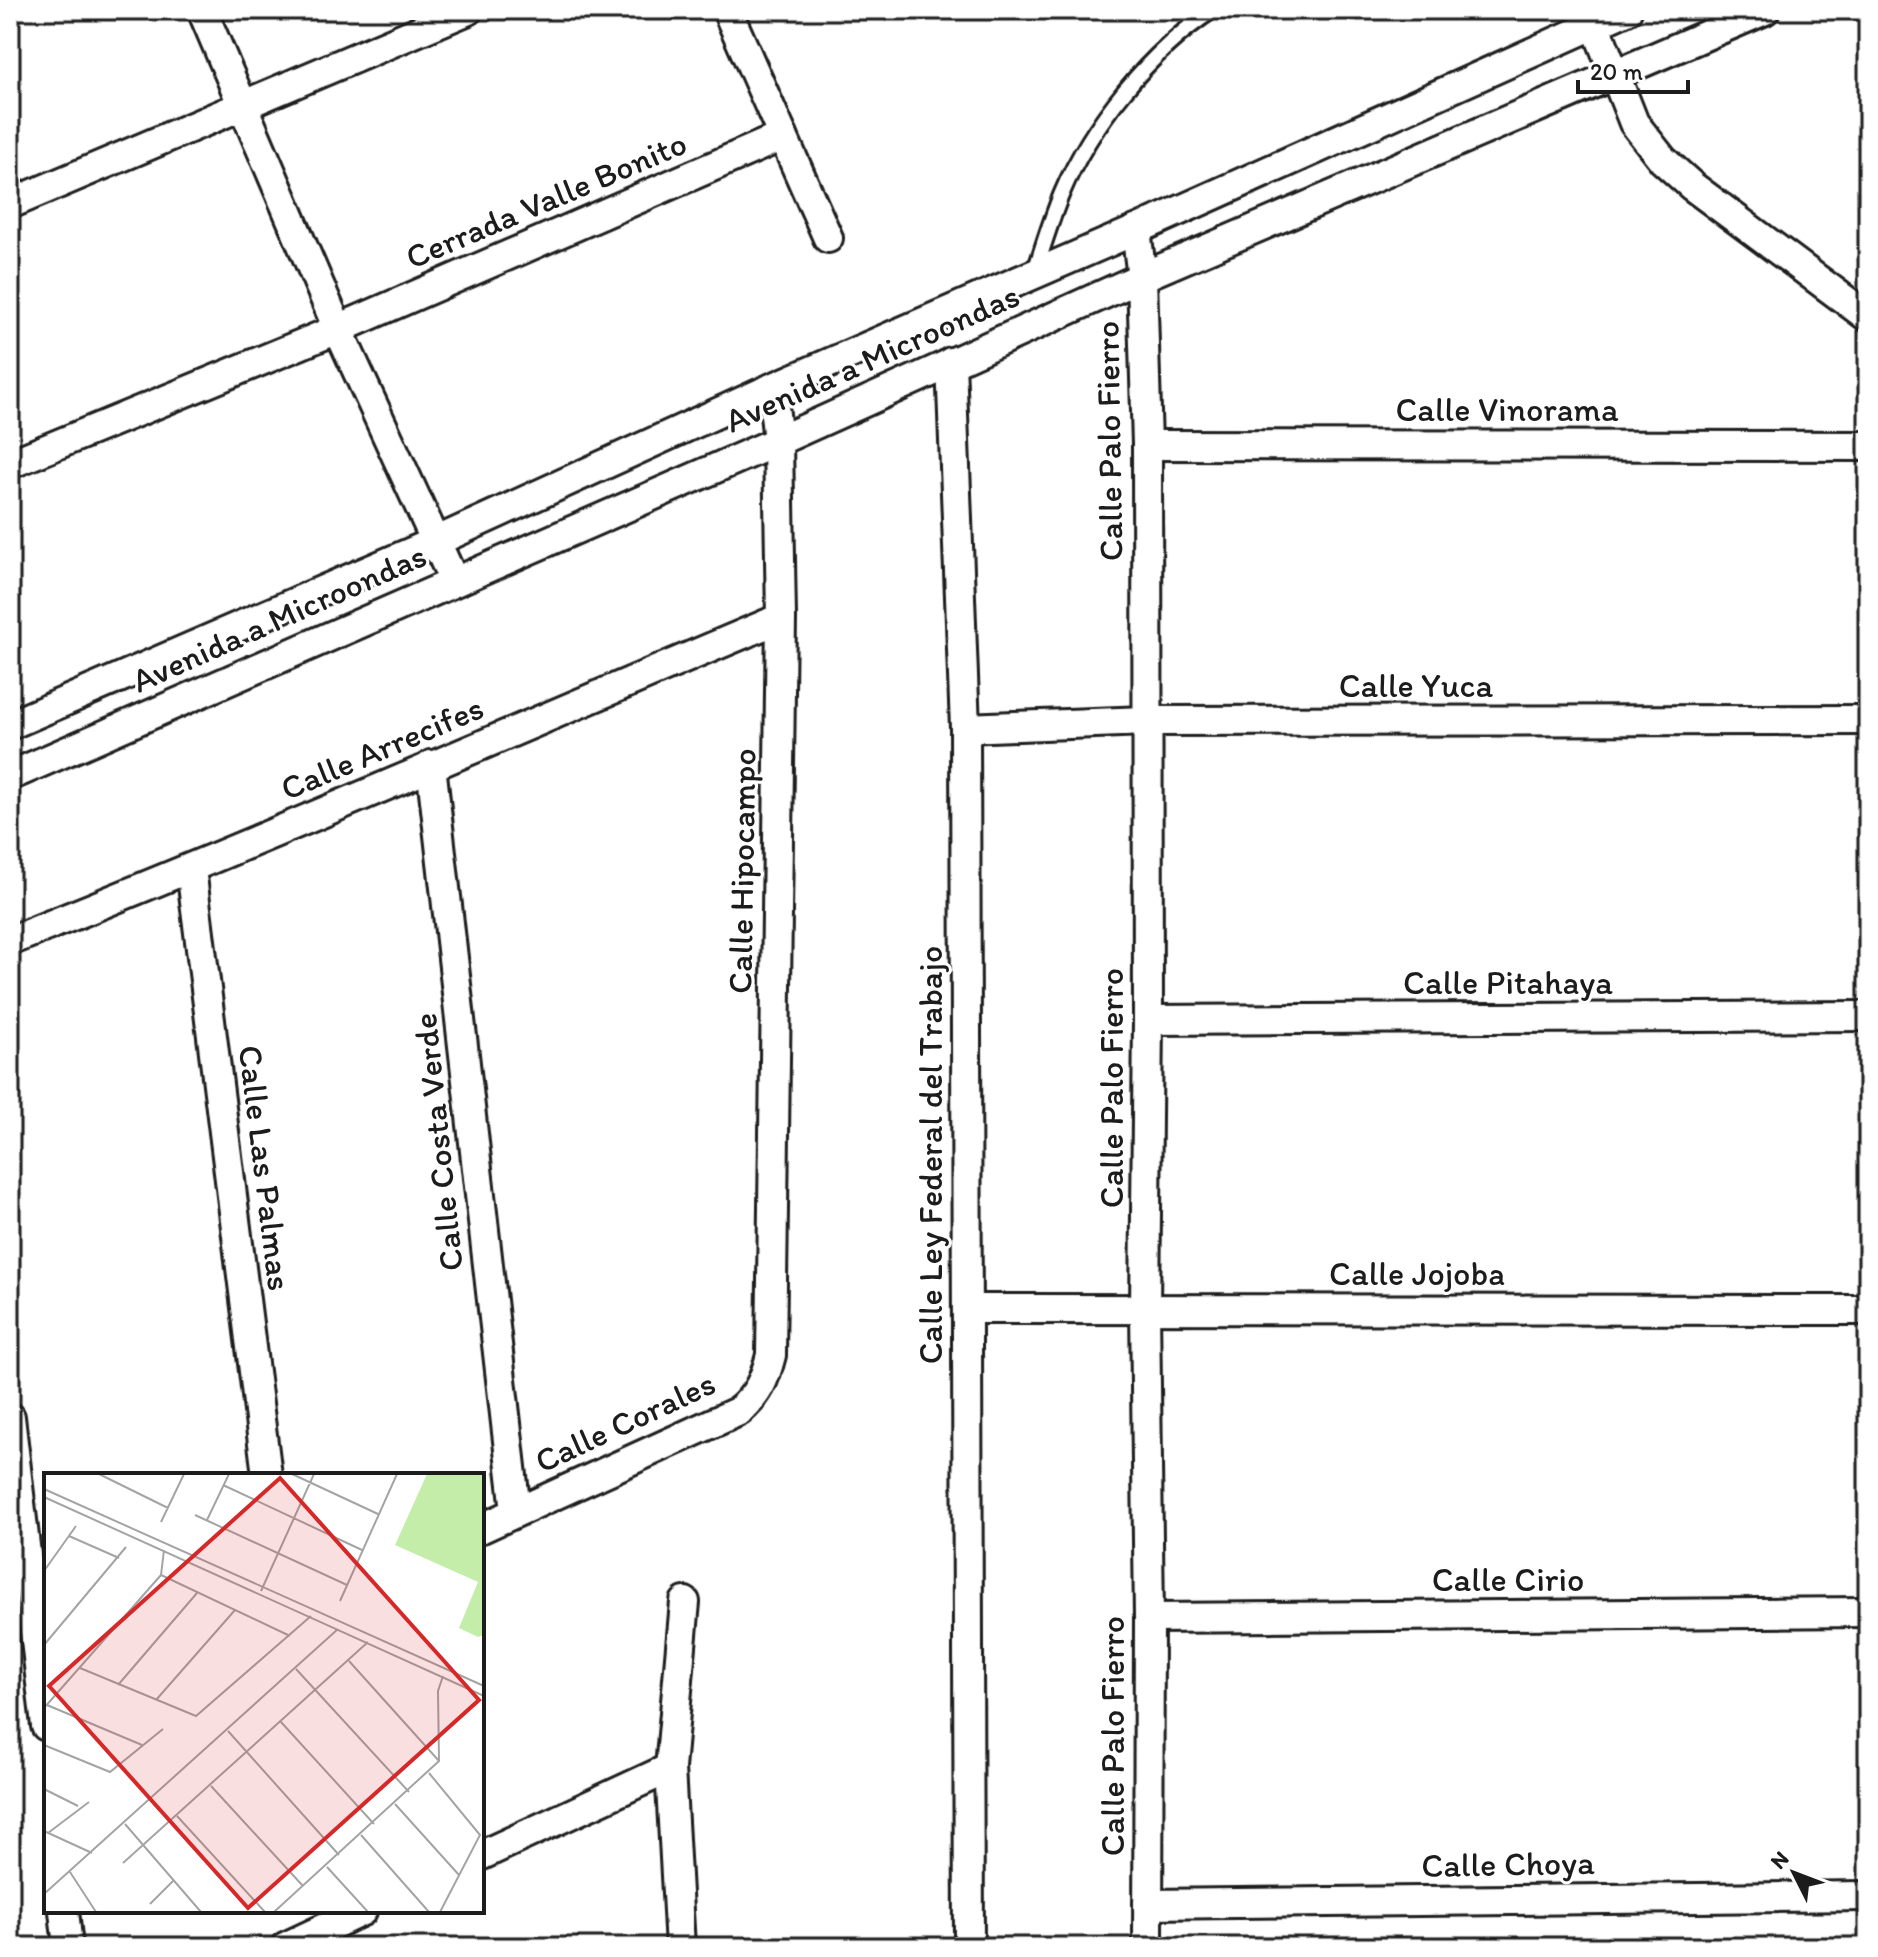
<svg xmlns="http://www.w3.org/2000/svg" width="1878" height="1957" font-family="Itim,sans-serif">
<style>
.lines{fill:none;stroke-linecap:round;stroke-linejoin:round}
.service-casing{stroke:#1c1c1c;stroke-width:20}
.minor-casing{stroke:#1c1c1c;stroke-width:34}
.service{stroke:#fff;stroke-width:14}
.minor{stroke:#fff;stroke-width:28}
.labels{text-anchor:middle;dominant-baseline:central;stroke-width:6;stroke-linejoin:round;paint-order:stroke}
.street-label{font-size:34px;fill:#1c1c1c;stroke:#fff}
.inset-road{fill:none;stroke:#a4a4a4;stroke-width:2}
.view{fill:#d62828;fill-opacity:0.15;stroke:#d62828;stroke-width:4}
.inset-edge{fill:none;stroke:#1c1c1c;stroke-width:4}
</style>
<rect width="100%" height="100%" fill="#fff"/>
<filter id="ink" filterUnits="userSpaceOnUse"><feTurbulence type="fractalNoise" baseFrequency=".0125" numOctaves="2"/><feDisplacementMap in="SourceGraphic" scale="16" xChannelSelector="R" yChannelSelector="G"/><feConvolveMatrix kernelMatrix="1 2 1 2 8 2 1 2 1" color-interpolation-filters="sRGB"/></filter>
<g filter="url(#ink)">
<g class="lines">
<!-- service casing -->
<g class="service-casing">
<path id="service" d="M1034,274C1043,247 1051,219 1062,193C1091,124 1150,51 1213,10"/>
</g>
<!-- minor casing -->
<g class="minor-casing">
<g id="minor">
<polyline points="202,10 338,329 454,581"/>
<polyline points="727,10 828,238"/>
<polyline points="1595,24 1634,123 1663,160 1692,186 1868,317"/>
<polyline points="10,204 468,10"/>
<polyline points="1136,230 1142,277 1147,445 1148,1020 1145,1309 1149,1618 1148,1947"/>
<polyline points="951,362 965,728 969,1947"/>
<polyline points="1147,445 1868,446"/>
<polyline points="10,464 338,329 783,136"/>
<polyline points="10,725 437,541 772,388 1136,230 1627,10"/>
<polyline points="965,728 1146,721 1868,720"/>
<polyline points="431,765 516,1511"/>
<polyline points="10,776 778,441 1142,277 1765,10"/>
<polyline points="191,869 267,1475"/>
<path d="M10,941C269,838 524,726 781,618"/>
<polyline points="1148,1020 1868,1016"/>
<polyline points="967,1309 1868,1310"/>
<polyline points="10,1417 46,1726"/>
<path d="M482,1528L739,1411C758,1395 765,1379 771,1355L781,618L778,441L772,388"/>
<polyline points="1149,1618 1868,1612"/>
<polyline points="482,1855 670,1768"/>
<polyline points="1148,1904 1868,1896"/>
<polyline points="64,1911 68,1947"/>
<polyline points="285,1947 362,1911"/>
<polyline points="680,1947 670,1768 685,1602"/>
</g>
</g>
<!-- service -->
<use href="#service" class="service"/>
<!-- minor -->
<use href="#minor" class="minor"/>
</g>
</g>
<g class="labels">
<!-- street labels -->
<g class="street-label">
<text transform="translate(546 200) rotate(-23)">Cerrada Valle Bonito</text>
<text transform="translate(872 358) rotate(-24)">Avenida a Microondas</text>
<text x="1507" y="409">Calle Vinorama</text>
<text transform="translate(1109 441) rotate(-91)">Calle Palo Fierro</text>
<text transform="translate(279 618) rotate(-24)">Avenida a Microondas</text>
<text x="1416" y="685">Calle Yuca</text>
<text transform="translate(382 748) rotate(-23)">Calle Arrecifes</text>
<text transform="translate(742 871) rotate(-89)">Calle Hipocampo</text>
<text x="1508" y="982">Calle Pitahaya</text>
<text transform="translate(1111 1088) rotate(-90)">Calle Palo Fierro</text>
<text transform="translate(438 1142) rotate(-96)">Calle Costa Verde</text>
<text transform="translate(930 1155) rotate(-90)">Calle Ley Federal del Trabajo</text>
<text transform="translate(265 1168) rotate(83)">Calle Las Palmas</text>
<text x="1417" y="1273">Calle Jojoba</text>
<text transform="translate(625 1422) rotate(-25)">Calle Corales</text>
<text x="1508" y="1579">Calle Cirio</text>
<text transform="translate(1112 1736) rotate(-90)">Calle Palo Fierro</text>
<text transform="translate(1508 1864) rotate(-1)">Calle Choya</text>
</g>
</g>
<!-- overview -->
<g transform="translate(44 1473)">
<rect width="440" height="440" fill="#fff"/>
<path d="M383,1H440V162L434,164L415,155L434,109L351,72Z" fill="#c3eda9"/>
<path class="inset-road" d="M55,1L124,35M248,1L334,41M179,12L318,77M0,16L440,213M0,24L440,223M151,42L303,112M163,47L185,1M117,49L140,1M25,63L75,85M0,98L32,53M117,102L246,163M217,118L270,1M296,128L353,1M0,172L82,74M305,188L395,288M36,195L152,243L267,143M252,196L365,319M74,212L153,120M112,227L191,137M3,232L98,272M0,235L117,102L120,77M237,249L330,351M184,258L295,382M0,272L66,299L119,256M385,300L436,362L396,439M167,313L259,413M0,316L34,333M351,331L415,402M133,343L221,439M81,351L157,439M0,358L48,380M4,360L45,329M317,362L385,439M79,390L324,169M283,394L324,439M26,399L52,439M0,421L294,156M106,431L129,408M230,439L395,288L394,218L399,203"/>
<path class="view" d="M236,5L435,227L204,435L5,213Z"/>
<rect width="440" height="440" class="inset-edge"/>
</g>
<!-- margin -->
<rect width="1878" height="1957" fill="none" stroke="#fff" stroke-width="40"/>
<rect x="20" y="20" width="1838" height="1917" fill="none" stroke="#1c1c1c" stroke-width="3" filter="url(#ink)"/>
<!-- north arrow -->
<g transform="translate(1794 1873) rotate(312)" stroke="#ffffff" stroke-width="6" paint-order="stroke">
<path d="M0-6L14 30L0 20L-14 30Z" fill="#1c1c1c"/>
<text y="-12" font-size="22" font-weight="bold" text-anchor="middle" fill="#1c1c1c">N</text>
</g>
<!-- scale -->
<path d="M1578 80v12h110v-12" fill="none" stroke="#1c1c1c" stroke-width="4"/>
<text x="1590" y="80" font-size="24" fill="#1c1c1c" stroke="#ffffff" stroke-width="6" paint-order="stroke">20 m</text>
</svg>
